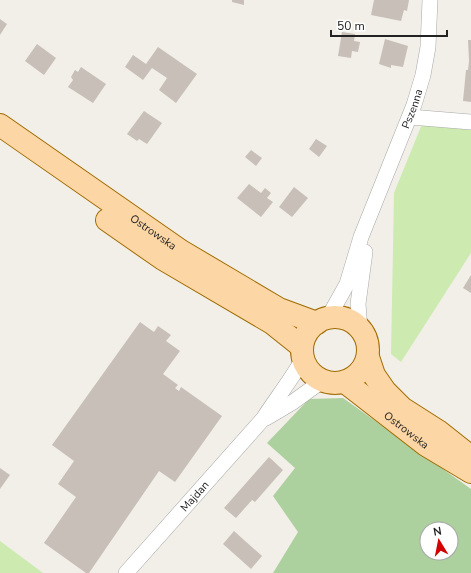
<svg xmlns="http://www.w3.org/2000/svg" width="471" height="573" font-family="'Nunito Sans',sans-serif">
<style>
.grass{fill:#cdebb0}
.forest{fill:#add19e;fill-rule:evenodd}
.building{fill:#c7bfb8}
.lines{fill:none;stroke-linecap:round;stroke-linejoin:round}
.street-casing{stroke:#a9a9a9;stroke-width:16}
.primary-casing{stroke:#a06b00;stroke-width:24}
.street{stroke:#fff;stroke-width:15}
.primary{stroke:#fcd6a4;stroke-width:22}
.labels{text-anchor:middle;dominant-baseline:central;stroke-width:4;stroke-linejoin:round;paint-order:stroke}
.street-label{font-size:11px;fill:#222;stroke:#fff}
</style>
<rect width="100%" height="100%" fill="#f2efe9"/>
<!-- grass -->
<g class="grass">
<polygon points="422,124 471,128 471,253 401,362 391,354 394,193"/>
<polygon points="0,541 43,573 0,573"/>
</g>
<!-- forest -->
<path class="forest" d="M343,398L471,489V573H273L298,532L273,496L295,468L267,443L309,399ZM427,529H451V553H427Z"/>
<!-- building -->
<g class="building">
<polygon points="232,0 244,0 244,5 232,2"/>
<polygon points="374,0 409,0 407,11 404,10 401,21 371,15"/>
<polygon points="0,19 7,24 0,35"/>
<polygon points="342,32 355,34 354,41 360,42 358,52 352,51 351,58 338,56"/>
<polygon points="385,39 408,46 403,67 391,65 391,68 379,64"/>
<polygon points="468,40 471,40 471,102 463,101 466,70 468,70 469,61"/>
<polygon points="37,44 56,58 44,75 25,61"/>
<polygon points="158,47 197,74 176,103 159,90 167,78 152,68 143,80 125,67 133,55 146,64"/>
<polygon points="81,67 106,84 93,103 68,87 73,80 71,77 75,70 78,72"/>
<polygon points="144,111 162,123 147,144 139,139 137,141 127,134"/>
<polygon points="316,139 327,146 319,157 309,149"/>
<polygon points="251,150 262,158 256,166 245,157"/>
<polygon points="249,184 261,193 265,188 271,193 267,198 273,202 261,217 237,198"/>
<polygon points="294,187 308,198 292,217 279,207"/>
<polygon points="471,275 471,293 463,288"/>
<polygon points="140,322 154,332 158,326 171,335 166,341 180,351 163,374 178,385 175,388 179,391 181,387 222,416 175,482 159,471 89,573 86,573 44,543 76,497 58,484 74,461 52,445"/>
<polygon points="269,457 283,470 255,502 252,500 236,518 224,508"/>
<polygon points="0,468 10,475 0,489"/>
<polygon points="234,531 262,556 251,569 223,544"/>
</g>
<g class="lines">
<!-- street casing -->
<g class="street-casing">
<g id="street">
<polyline points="410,117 471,122"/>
<path id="s1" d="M328,318L347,284L361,237L414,105L423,75L428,47L430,0"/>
<polyline points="360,329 358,304 365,252"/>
<polyline points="266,418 293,402 322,381"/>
<path id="s2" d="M126,573L263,419C276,399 291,380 303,359"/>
</g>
</g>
<!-- primary casing -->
<g class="primary-casing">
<g id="primary">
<path id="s3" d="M0,125L181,251L279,309L317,323"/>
<polyline points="107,220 163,259 272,323 302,347"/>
<circle cx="335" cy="350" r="33"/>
<polyline points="368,357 374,375 385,391 402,408 438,431 471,457"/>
<path id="s4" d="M345,382L426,445L471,472"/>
</g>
</g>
<!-- street -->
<use href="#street" class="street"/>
<!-- primary -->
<use href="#primary" class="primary"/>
</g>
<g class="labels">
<!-- street labels -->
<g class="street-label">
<text stroke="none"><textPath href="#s1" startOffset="226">Pszenna</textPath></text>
<text stroke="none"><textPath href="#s3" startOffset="187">Ostrowska</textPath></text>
<text stroke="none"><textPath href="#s4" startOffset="78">Ostrowska</textPath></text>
<text stroke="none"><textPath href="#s2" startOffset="103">Majdan</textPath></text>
</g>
</g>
<!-- north arrow -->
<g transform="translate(439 541) rotate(350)"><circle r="19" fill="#ffffff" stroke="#a7a7a7"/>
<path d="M0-3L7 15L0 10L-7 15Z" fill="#d40000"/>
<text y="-6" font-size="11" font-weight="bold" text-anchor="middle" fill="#222222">N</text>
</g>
<!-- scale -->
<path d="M331 30v6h116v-6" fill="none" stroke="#222222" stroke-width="2"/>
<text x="337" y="30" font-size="12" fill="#222222" stroke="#ffffff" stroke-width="3" paint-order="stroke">50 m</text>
</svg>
